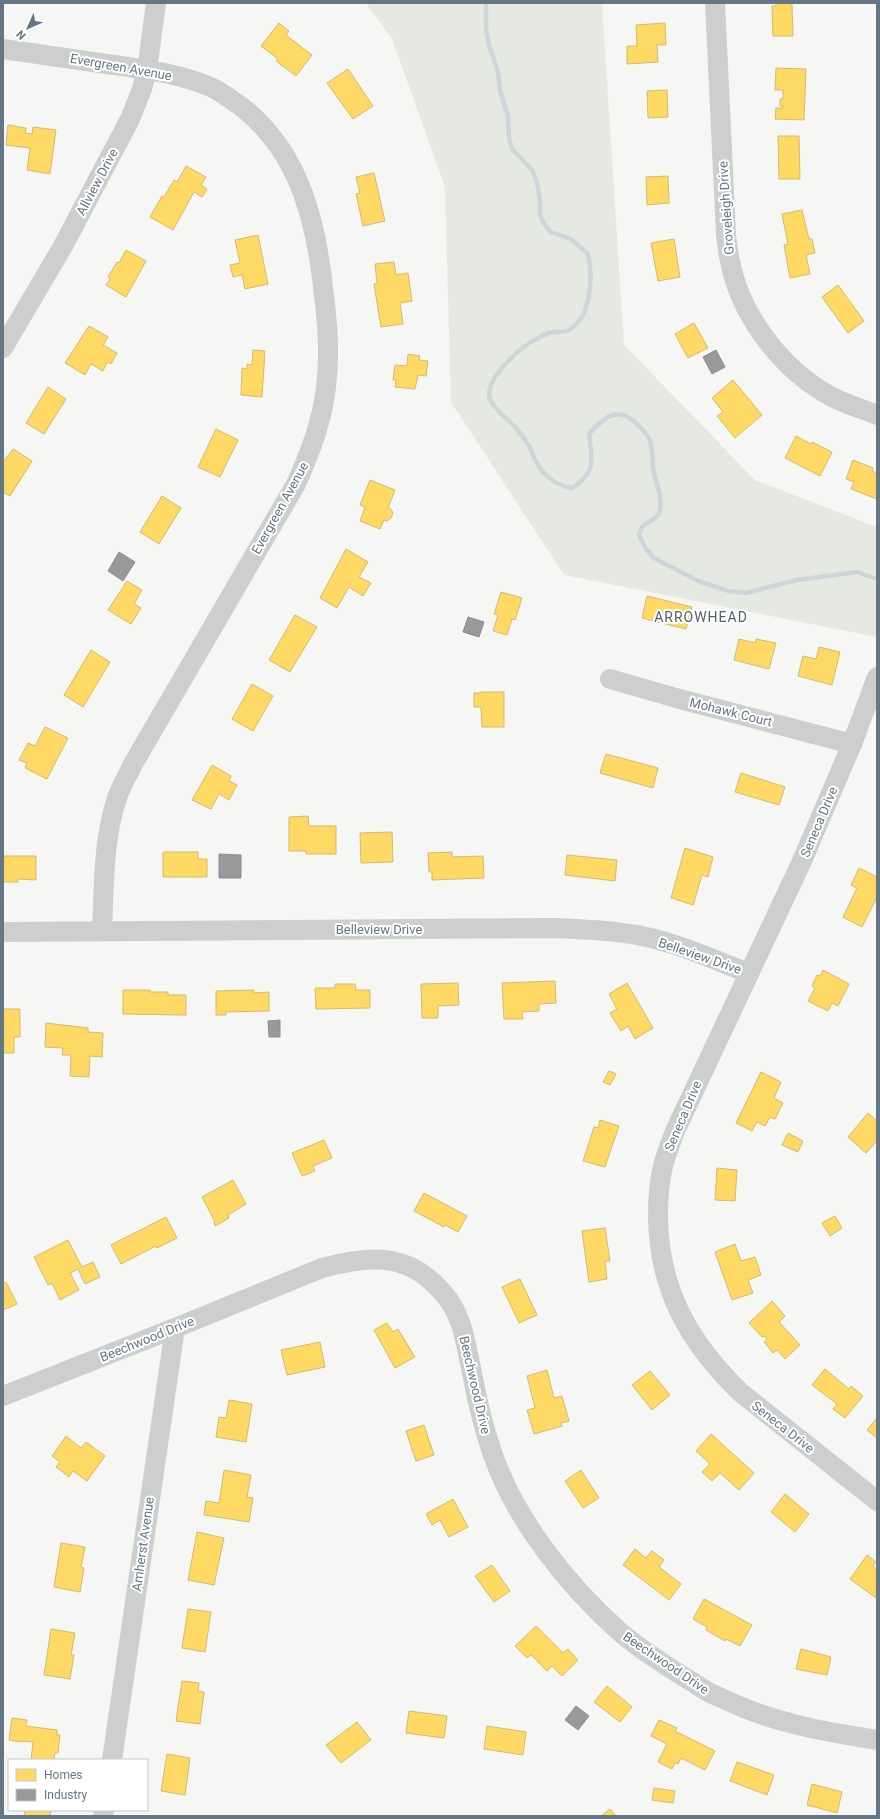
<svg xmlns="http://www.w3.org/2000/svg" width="880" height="1819" font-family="Roboto,sans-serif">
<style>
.green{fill:#e6e9e2}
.homes{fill:#ffd966;stroke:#d1bc6f}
.industry{fill:#999;stroke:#898f93}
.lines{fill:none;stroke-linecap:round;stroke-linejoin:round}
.stream{stroke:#cdd6d8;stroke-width:4.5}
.minor{stroke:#cdcfcf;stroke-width:20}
.labels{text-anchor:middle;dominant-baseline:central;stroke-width:4;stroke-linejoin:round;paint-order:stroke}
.street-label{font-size:13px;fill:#657785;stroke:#fff}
.neighbourhood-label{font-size:14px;letter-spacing:1px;fill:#53606a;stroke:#fff}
</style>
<rect width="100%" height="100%" fill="#f6f6f4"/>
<!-- green -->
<polygon class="green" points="366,3 602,3 624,345 755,480 877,527 877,637 564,575 451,402 445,187 392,39"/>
<!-- homes -->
<g class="homes">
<polygon points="776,3 790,3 790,5 792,5 793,36 773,36 772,6 776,6"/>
<polygon points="279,23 289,31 286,35 312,55 296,76 276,61 278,59 261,46"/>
<polygon points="665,23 666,45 657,45 658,62 627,64 627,46 637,46 636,25"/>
<polygon points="776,68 806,69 804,120 775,119 776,108 783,108 783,106 780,106 780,99 783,99 783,90 775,90"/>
<polygon points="348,69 373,106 353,119 327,83"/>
<polygon points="667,90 668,117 648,118 647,91"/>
<polygon points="8,125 26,128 25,133 32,134 33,127 56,130 50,174 27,170 30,148 6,145"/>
<polygon points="778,136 799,136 800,179 779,179"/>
<polygon points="186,166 206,177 201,185 207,189 202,197 194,192 173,230 150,217 162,196 164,197 174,180 177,182"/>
<polygon points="374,173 385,221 363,226 356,194 360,193 356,177"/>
<polygon points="668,176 669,203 647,205 646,177"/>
<polygon points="802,210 809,239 812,239 815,253 806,255 810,274 790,278 784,245 788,244 782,214"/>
<polygon points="258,235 268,284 245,289 242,275 233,277 230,265 240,263 235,240"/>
<polygon points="674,239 680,277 658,281 651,243"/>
<polygon points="126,250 146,261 126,297 106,285 110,279 108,277 117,262 119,263"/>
<polygon points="394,262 396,275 408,273 412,301 400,303 403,324 381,327 374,284 377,283 375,264"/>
<polygon points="838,285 864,321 848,333 822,297"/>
<polygon points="694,323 708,348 688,358 675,334"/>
<polygon points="89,326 108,337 103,345 117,353 111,364 107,362 103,371 91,364 85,375 65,363"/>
<polygon points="253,350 265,351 262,397 241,395 242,368 247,369 247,364 252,365"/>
<polygon points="408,354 420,356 419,360 428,361 426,376 418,375 415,389 395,387 396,380 393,380 395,365 407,366"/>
<polygon points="733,380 762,415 735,438 717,416 723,412 712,398"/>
<polygon points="48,387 66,399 44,434 26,423"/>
<polygon points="216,429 238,440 220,477 198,467"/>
<polygon points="796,436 811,444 812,442 832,452 820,476 785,458"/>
<polygon points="13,449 32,461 10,496 3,492 3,462"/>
<polygon points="853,460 873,468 872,471 877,473 877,499 851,489 854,482 846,479"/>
<polygon points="370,480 395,490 388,508 391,509 393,513 391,518 387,521 384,520 380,529 360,521 365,507 360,505"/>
<polygon points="162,496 181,508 159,544 140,532"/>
<polygon points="346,549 368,562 359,577 371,583 363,596 349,587 337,608 320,598"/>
<polygon points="127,581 142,590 134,604 141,608 131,624 108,610"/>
<polygon points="501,592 522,598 515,620 512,619 507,635 493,631 498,615 494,614"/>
<polygon points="647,596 692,607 686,629 642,618"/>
<polygon points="295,615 317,627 290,672 269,660"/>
<polygon points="739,639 755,643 756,639 776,643 769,669 734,660"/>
<polygon points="819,647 840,652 832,685 798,676 803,656 816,659"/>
<polygon points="91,650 110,662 83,707 64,695"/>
<polygon points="252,684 273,696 253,731 232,719"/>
<polygon points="481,692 504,692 504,727 482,727 481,707 474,707 474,693 481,693"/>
<polygon points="45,727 68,738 47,779 25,768 27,763 19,760 28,743 35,746"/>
<polygon points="606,754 658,768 653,788 600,773"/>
<polygon points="212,765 231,776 229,781 237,785 229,800 219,794 211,809 192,800"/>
<polygon points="741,773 785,787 779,805 735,792"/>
<polygon points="308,816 309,826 336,826 336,854 306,854 306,851 289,851 289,817"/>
<polygon points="392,832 393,862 361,863 360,833"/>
<polygon points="685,848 713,857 708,877 702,875 693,905 671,898"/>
<polygon points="163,852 198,852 198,859 207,859 207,877 163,877"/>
<polygon points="452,852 452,857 483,856 484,878 432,880 432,872 429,872 428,853"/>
<polygon points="567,855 617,860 615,881 565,875"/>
<polygon points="4,856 36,856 36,880 18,879 18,882 3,882"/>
<polygon points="859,868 877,877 877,897 862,927 843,917 857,888 851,885"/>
<polygon points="823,970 849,984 838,1006 832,1003 828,1011 808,1001 815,988 812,986 817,975 820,976"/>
<polygon points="555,981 556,1003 539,1004 539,1011 522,1012 523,1019 504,1019 502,983"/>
<polygon points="458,983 459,1005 438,1006 438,1018 422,1018 421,984"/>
<polygon points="627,983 653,1028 635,1039 628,1026 621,1031 610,1013 617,1009 609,994"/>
<polygon points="335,984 355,984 356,990 370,990 370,1008 316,1009 315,988 335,988"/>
<polygon points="123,990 150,990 150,992 168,992 168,995 186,995 186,1015 123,1014"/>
<polygon points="254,990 254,993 269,992 269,1011 226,1012 226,1015 216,1015 216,991"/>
<polygon points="3,1009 20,1009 20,1037 14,1037 14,1053 3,1053"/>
<polygon points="46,1023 88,1028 88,1032 103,1033 102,1057 90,1056 89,1077 70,1076 71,1055 62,1055 63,1048 45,1047"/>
<polygon points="609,1071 616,1074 610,1085 603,1082"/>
<polygon points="761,1072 781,1082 774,1098 783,1103 775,1119 770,1117 765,1126 757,1122 752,1131 736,1123"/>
<polygon points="868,1113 877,1121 877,1141 866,1153 848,1137"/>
<polygon points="600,1120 619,1126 605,1167 583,1161 594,1127 598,1128"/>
<polygon points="788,1133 803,1141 798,1152 782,1145"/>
<polygon points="324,1140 332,1158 313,1166 315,1171 302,1176 292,1153"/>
<polygon points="717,1168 737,1170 735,1201 715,1200"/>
<polygon points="233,1180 246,1204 228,1215 229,1218 215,1226 214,1222 215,1222 202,1197"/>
<polygon points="424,1193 467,1216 458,1232 445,1225 444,1227 414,1211"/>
<polygon points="835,1216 842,1228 830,1236 822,1223"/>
<polygon points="166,1217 177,1238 157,1248 156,1246 121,1264 111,1245"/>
<polygon points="605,1228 610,1261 605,1261 607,1279 589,1282 582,1231"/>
<polygon points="68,1240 82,1267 93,1262 100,1277 85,1284 78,1269 70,1273 79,1290 60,1300 52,1283 48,1285 34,1257"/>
<polygon points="735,1244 741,1261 755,1257 761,1275 748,1280 753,1293 732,1300 715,1252"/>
<polygon points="520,1279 537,1315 519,1323 502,1287"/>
<polygon points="6,1282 17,1304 3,1310 3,1284"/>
<polygon points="772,1301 785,1316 779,1322 800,1345 785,1359 777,1350 773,1353 764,1342 767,1339 764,1336 762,1337 749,1323"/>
<polygon points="387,1323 393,1332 398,1329 415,1357 395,1368 374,1330"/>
<polygon points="320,1342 325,1367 287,1375 281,1350"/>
<polygon points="825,1369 849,1389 851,1386 863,1396 845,1418 833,1409 837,1404 812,1385"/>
<polygon points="547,1370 554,1398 562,1396 569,1421 561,1423 562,1426 534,1434 527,1410 535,1408 527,1376"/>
<polygon points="650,1371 670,1395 652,1410 632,1385"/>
<polygon points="229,1400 252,1404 246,1442 216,1437 219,1417 226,1418"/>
<polygon points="877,1418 877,1438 867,1430"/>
<polygon points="424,1425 434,1455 416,1461 406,1431"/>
<polygon points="711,1434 754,1473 739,1490 720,1473 712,1481 702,1472 710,1464 696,1451"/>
<polygon points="66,1436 81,1448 86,1442 105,1456 87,1481 73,1471 69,1477 56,1467 60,1462 52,1456"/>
<polygon points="224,1470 251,1475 247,1497 253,1498 249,1522 204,1515 206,1501 219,1503"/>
<polygon points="581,1470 599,1498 583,1508 565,1481"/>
<polygon points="785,1494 809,1514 795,1532 771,1512"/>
<polygon points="453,1499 468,1527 449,1537 440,1520 432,1525 426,1514"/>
<polygon points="197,1532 224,1538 214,1585 188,1580"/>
<polygon points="61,1543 85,1547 81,1567 84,1568 80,1592 54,1587"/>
<polygon points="635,1549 646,1558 652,1551 664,1560 659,1567 681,1584 669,1600 623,1565"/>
<polygon points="867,1555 876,1562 873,1566 877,1570 876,1598 850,1579"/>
<polygon points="492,1565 510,1591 494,1602 475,1576"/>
<polygon points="704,1599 752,1625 740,1646 726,1639 725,1641 706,1630 707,1627 693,1619"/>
<polygon points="188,1609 211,1612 205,1652 182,1648"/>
<polygon points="536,1626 563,1653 568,1649 578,1660 562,1676 552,1666 547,1671 531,1655 527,1658 515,1646"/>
<polygon points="51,1629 75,1633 71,1655 74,1655 70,1679 44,1675"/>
<polygon points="801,1649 831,1657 827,1675 796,1669"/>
<polygon points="182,1681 199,1683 198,1691 204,1692 200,1724 176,1721"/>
<polygon points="607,1686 632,1707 620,1722 594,1702"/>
<polygon points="409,1711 447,1716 444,1738 406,1733"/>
<polygon points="12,1718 27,1720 26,1726 57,1730 57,1735 60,1735 58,1753 55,1753 54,1760 31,1760 33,1742 20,1741 20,1742 9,1740"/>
<polygon points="659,1720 677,1728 675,1731 715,1751 705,1770 681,1758 678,1764 675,1763 672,1769 658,1762 667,1744 651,1736"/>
<polygon points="357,1722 371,1740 341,1763 326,1745"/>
<polygon points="487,1726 526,1732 523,1755 484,1749"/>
<polygon points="167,1754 190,1758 185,1795 161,1791"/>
<polygon points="737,1762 774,1775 767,1795 730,1781"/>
<polygon points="812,1784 842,1792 837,1813 807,1805"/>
<polygon points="654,1788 675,1791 673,1803 652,1800"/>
<polygon points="610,1809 616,1816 601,1816"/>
<polygon points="25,1810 48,1810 51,1811 50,1816 24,1816"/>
</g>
<!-- industry -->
<g class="industry">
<polygon points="716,350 725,367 712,374 703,357"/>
<polygon points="119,552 135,562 123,581 108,571"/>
<polygon points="468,617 484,622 479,637 463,632"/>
<polygon points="219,854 241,855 241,878 219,878"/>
<polygon points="280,1020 280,1037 269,1037 268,1021"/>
<polygon points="576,1706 589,1716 578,1730 565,1720"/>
</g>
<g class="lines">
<!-- stream -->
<path class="stream" d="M486,3V29L489,45L498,72L500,91L508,116L509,138L512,149L532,170L537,182L540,201V215L544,224L551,232L571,239L588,254C593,277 592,319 567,331C562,333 555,331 549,333C546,334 542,336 538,338C522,346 484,378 490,399C494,410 509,420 516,428C520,433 524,438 527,443C531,448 532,454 535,460C543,475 555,485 572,488C597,473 592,459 589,434C605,416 619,404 639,426C643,430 648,435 650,441C653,450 652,458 653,468C655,482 663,496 660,510C658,520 649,520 643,526C641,528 640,532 639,535L646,549L654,558L698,581L729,591L746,593L797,580L857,572L877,579"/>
<!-- minor -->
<g class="minor">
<path d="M715,3L726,234C727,243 728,252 730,261C740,316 783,371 832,397C846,404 862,409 877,415"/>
<path d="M3,49C38,54 72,59 107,64C142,69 180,73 213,88C224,94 233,101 243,108C301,154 317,225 324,296C328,326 330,356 326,387C322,422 310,453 296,484L133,764C128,775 121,786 117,798C103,840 104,887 102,931"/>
<polyline points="3,348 63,246 130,119 142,89 147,70 156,3"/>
<path d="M877,677L852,744L802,861L675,1131C671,1142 666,1154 663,1166C659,1182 658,1200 658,1217C659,1290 689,1342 740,1392L877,1501"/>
<polyline points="610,679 676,698 852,744"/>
<path d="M3,932L557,928C594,930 633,931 669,943C696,951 722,963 749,973"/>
<path d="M3,1396L175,1328L322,1268C371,1255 409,1252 444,1294C463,1315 466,1346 472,1373C477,1400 483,1426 492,1452C514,1518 567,1585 620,1632C640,1649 663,1664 686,1678C696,1684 706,1692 717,1696C740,1707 765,1717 790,1723C818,1731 848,1735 877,1740"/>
<polyline points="112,1760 175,1328"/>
<polyline points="103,1816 104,1810"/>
</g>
</g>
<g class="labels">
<!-- street labels -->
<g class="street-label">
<text transform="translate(121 67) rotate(10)">Evergreen Avenue</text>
<text transform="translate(97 182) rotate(-62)">Allview Drive</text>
<text transform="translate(726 208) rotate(-94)">Groveleigh Drive</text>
<text transform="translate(280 508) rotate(-61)">Evergreen Avenue</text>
<text transform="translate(731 712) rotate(14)">Mohawk Court</text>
<text transform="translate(819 822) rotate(-67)">Seneca Drive</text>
<text x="379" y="929">Belleview Drive</text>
<text transform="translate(700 956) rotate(19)">Belleview Drive</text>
<text transform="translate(683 1116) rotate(-67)">Seneca Drive</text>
<text transform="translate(147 1339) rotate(-22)">Beechwood Drive</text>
<text transform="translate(475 1385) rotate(77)">Beechwood Drive</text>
<text transform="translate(783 1427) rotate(38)">Seneca Drive</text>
<text transform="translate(143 1544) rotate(-82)">Amherst Avenue</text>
<text transform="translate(666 1663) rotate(34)">Beechwood Drive</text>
</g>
<!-- neighbourhood labels -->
<g class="neighbourhood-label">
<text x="701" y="617">ARROWHEAD</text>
</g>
</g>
<!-- border -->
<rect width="880" height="1819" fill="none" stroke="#657785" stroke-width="8"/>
<!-- legend -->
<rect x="8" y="1759" width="140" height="52" fill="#ffffff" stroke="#c1c9ce"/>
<rect x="16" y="1769" width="20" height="12" fill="#ffd966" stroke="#c1c9ce"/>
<text x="44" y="1779" font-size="12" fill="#657785">Homes</text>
<rect x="16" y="1789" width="20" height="12" fill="#999999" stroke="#c1c9ce"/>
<text x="44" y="1799" font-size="12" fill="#657785">Industry</text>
<!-- north arrow -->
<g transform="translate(28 28) rotate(225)" stroke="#ffffff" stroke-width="3" paint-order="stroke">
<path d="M0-3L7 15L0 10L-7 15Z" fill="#657785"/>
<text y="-6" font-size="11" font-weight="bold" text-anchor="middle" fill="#657785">N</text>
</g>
</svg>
